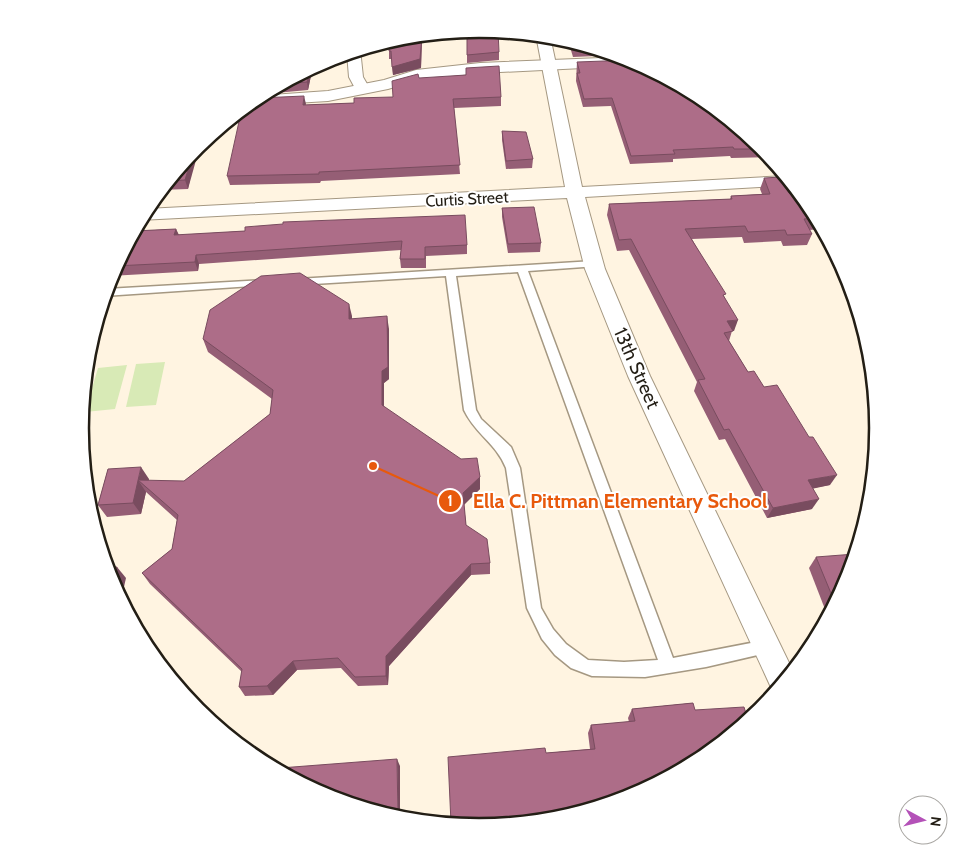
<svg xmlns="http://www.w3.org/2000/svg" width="958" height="855" font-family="Cabin,sans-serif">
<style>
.green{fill:#d8eab6}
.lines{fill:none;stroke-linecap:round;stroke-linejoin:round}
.service-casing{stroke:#a59882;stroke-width:3}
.minor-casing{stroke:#a59882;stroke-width:2}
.tertiary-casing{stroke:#a59882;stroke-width:2}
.service{fill:#fff;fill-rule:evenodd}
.minor{fill:#fff;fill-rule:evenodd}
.tertiary{fill:#fff;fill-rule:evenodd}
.wall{fill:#955e75}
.shaded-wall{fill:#794c5f}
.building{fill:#ad6d88;stroke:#794c5f}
.labels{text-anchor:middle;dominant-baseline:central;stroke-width:4;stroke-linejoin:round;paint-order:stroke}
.far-street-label{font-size:16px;fill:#231e15;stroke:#fff}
.street-label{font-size:19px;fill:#231e15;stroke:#fff}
.rim{fill:none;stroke:#231e15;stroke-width:2.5}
.leader{fill:none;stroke:#e8590c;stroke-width:2}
.callout-dot{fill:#e8590c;stroke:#fff;stroke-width:2}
.mark-label{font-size:15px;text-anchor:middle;font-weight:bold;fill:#fff}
.callout-label{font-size:20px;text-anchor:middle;font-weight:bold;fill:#e8590c;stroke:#fff;stroke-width:4;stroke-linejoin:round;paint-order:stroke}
</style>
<rect width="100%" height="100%" fill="#fff4e1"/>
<!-- green -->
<g class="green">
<polygon points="165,362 156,405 126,407 136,364"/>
<polygon points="127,365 115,409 85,412 98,368"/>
</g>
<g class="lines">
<!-- service casing -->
<g class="service-casing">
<g id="service">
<path d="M594,261L598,262V266L528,271L673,658L766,640L771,642L774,647L771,652L706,667L645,677L592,676L571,668L555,655L542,639L527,608L506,468C496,443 476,435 464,410L446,276L297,285L292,282L297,279ZM518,272L658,660L624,662L588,660L566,644L553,629L541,608L520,468L511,447L481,419L476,410L456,276Z"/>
<polygon points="265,280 269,281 269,285 104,296 106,289"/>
</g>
</g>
<!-- minor casing -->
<g class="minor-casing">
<g id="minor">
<polygon points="536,35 550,36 582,187 786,176 794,185 585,197 605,269 650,376 793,671 774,694 628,376 585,269 567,198 140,220 146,209 565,187"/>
<polygon points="360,49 363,77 370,89 362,94 357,92 349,77 347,53"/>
</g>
</g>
<!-- tertiary casing -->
<g class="tertiary-casing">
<polygon id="tertiary" points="626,57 643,65 480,73 418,80 388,89 328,101 245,106 257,96 328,91 384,80 416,70 480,63"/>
</g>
<!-- service -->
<use href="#service" class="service"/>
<!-- minor -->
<use href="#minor" class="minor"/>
<!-- tertiary -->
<use href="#tertiary" class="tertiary"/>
</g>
<!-- wall -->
<g class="wall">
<polygon points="479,29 499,52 499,60 467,63 467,39 422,40 421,68 393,75 392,59 389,59 389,51 401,36"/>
<polygon points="568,40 619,55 573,57"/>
<polygon points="577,62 761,146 770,157 731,158 730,156 673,159 673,162 630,164 611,106 583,107 576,81"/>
<polygon points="313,66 308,90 265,94 265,92"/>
<polygon points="419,78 501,97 501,106 454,108 460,174 321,181 320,183 230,185 227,176 306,105 354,103 393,97"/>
<polygon points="502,131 533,159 532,168 506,169 502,140"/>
<polygon points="197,145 188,189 160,190"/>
<polygon points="764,178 789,193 790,191 811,206 823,229 809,230 812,234 807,245 783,246 781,241 744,243 742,237 692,239 725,298 734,331 732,331 729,341 748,372 764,387 830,485 813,488 812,509 767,518 725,439 719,440 694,391 697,382 629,250 617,251 607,215 609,204 730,199 731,196 762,194 760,189"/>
<polygon points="502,208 541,243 540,252 508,253 502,217"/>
<polygon points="176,229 179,235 245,231 467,245 467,254 426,256 426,268 401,268 400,259 401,250 199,264 198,271 110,276 134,231"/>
<polygon points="352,316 352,319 389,329 389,379 384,383 384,407 480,477 480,489 464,504 466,525 490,563 490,574 471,575 389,666 388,685 358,686 341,668 297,670 273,695 245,696 239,687 242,672 150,584 142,573 172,549 177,520 146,492 141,514 107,517 98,505 108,469 149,479 148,481 184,481 270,414 272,399 208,352 203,339"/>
<polygon points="816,557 847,580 828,617 809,568"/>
<polygon points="693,703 631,796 560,818 554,818 546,753 590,749 588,733 591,725 629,722 628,718 632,709"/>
</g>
<!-- shaded-wall -->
<g class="shaded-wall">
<polygon points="422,34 421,68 393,75 392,67"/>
<polygon points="313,66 308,90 307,82 310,68"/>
<polygon points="304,96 306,104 304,113 303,105"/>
<polygon points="201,142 188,189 185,180 194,150"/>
<polygon points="176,229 180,238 174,235"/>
<polygon points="196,255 199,264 198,271 195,262"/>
<polygon points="349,304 352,316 352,332 349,319"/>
<polygon points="387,316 389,329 389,379 384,383 384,418 382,405 382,371"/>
<polygon points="738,320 734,331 723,332 727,321"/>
<polygon points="141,467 149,479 147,488 138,480 146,492 141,514 133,503"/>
<polygon points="837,475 830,485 802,491 808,480"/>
<polygon points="480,477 480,489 464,505 463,493"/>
<polygon points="819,499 812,509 767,518 773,508"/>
<polygon points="471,564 471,575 389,666 388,685 386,676 386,656"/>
<polygon points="117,567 126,578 121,600 113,585"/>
<polygon points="293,661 297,670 273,695 267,686"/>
<polygon points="397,759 400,766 400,818 398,817"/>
</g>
<!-- building -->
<g class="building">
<polygon points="479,29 498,31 499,52 467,55 467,31 451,32"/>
<polygon points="422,34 420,59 392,67 391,51 389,51 390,40 401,36"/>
<polygon points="571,41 597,48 574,49"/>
<polygon points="632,60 701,96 761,146 764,149 734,149 733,147 673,150 675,154 631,156 612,98 584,99 577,73 580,73 577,62"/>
<polygon points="499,66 501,97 453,99 460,165 319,172 319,174 227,176 242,108 257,107 259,98 304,96 303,105 354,103 354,98 393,97 392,81 418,74 419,78 466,75 466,68"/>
<polygon points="310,68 307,82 280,84"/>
<polygon points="502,131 526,132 533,159 506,161"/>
<polygon points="194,150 185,180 168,181"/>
<polygon points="781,177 789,193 792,193 790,191 798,190 811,206 817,218 804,219 812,234 787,235 785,230 748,232 745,226 685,229 726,294 723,295 738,320 727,321 733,331 724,333 748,372 754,371 764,387 777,385 809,437 813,437 837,475 808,480 819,499 773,508 729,429 724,430 698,380 705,379 631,239 619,240 609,204 732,199 731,196 770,194 764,178"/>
<polygon points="534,207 541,243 508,244 502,208"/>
<polygon points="465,215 467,245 425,247 425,259 400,259 402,241 196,255 195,262 115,266 134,231 176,229 174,235 245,231 245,227 283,224 283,222"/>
<polygon points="300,273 349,304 349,319 387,316 388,367 382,371 382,405 461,459 477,458 480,477 463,493 466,525 487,539 490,563 471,564 386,656 386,676 355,677 338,658 293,661 267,686 239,687 242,669 142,573 172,549 178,515 138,480 184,481 270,414 273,390 203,339 210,310 261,276"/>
<polygon points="141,467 133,503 98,505 108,469"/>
<polygon points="855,554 847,580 835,603 816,557"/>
<polygon points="117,567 113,585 110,580 107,568"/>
<polygon points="693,703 695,710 744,707 748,720 700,759 631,796 590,808 554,812 554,819 479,826 451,823 448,757 545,748 546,753 595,749 591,725 635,721 632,709"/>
<polygon points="397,759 398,817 326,796 280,771 280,768"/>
</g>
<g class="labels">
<!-- far-street labels -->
<g class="far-street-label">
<text transform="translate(467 199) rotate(-3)">Curtis Street</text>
</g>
<!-- street labels -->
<g class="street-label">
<text transform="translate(637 368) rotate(66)">13th Street</text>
</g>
</g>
<!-- crop -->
<path d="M0 0H958V855H0ZM89 428a390 390 0 1 1 780 0a390 390 0 1 1-780 0Z" fill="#fff" fill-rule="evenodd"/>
<path class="rim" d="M89 428a390 390 0 1 1 780 0a390 390 0 1 1-780 0Z"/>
<!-- callouts -->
<path class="leader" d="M373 466L450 501"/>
<g class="callout-dot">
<circle cx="373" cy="466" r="5"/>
<circle cx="450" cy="501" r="12"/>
</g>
<g class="mark-label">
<text x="450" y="506">1</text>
</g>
<g class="callout-label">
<text x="620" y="508">Ella C. Pittman Elementary School</text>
</g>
<!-- north arrow -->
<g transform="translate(923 820) rotate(97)"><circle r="24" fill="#ffffff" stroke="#a7a5a1"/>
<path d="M0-4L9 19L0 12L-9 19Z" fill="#b451b8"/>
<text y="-8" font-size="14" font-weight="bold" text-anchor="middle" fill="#231e15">N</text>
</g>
</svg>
